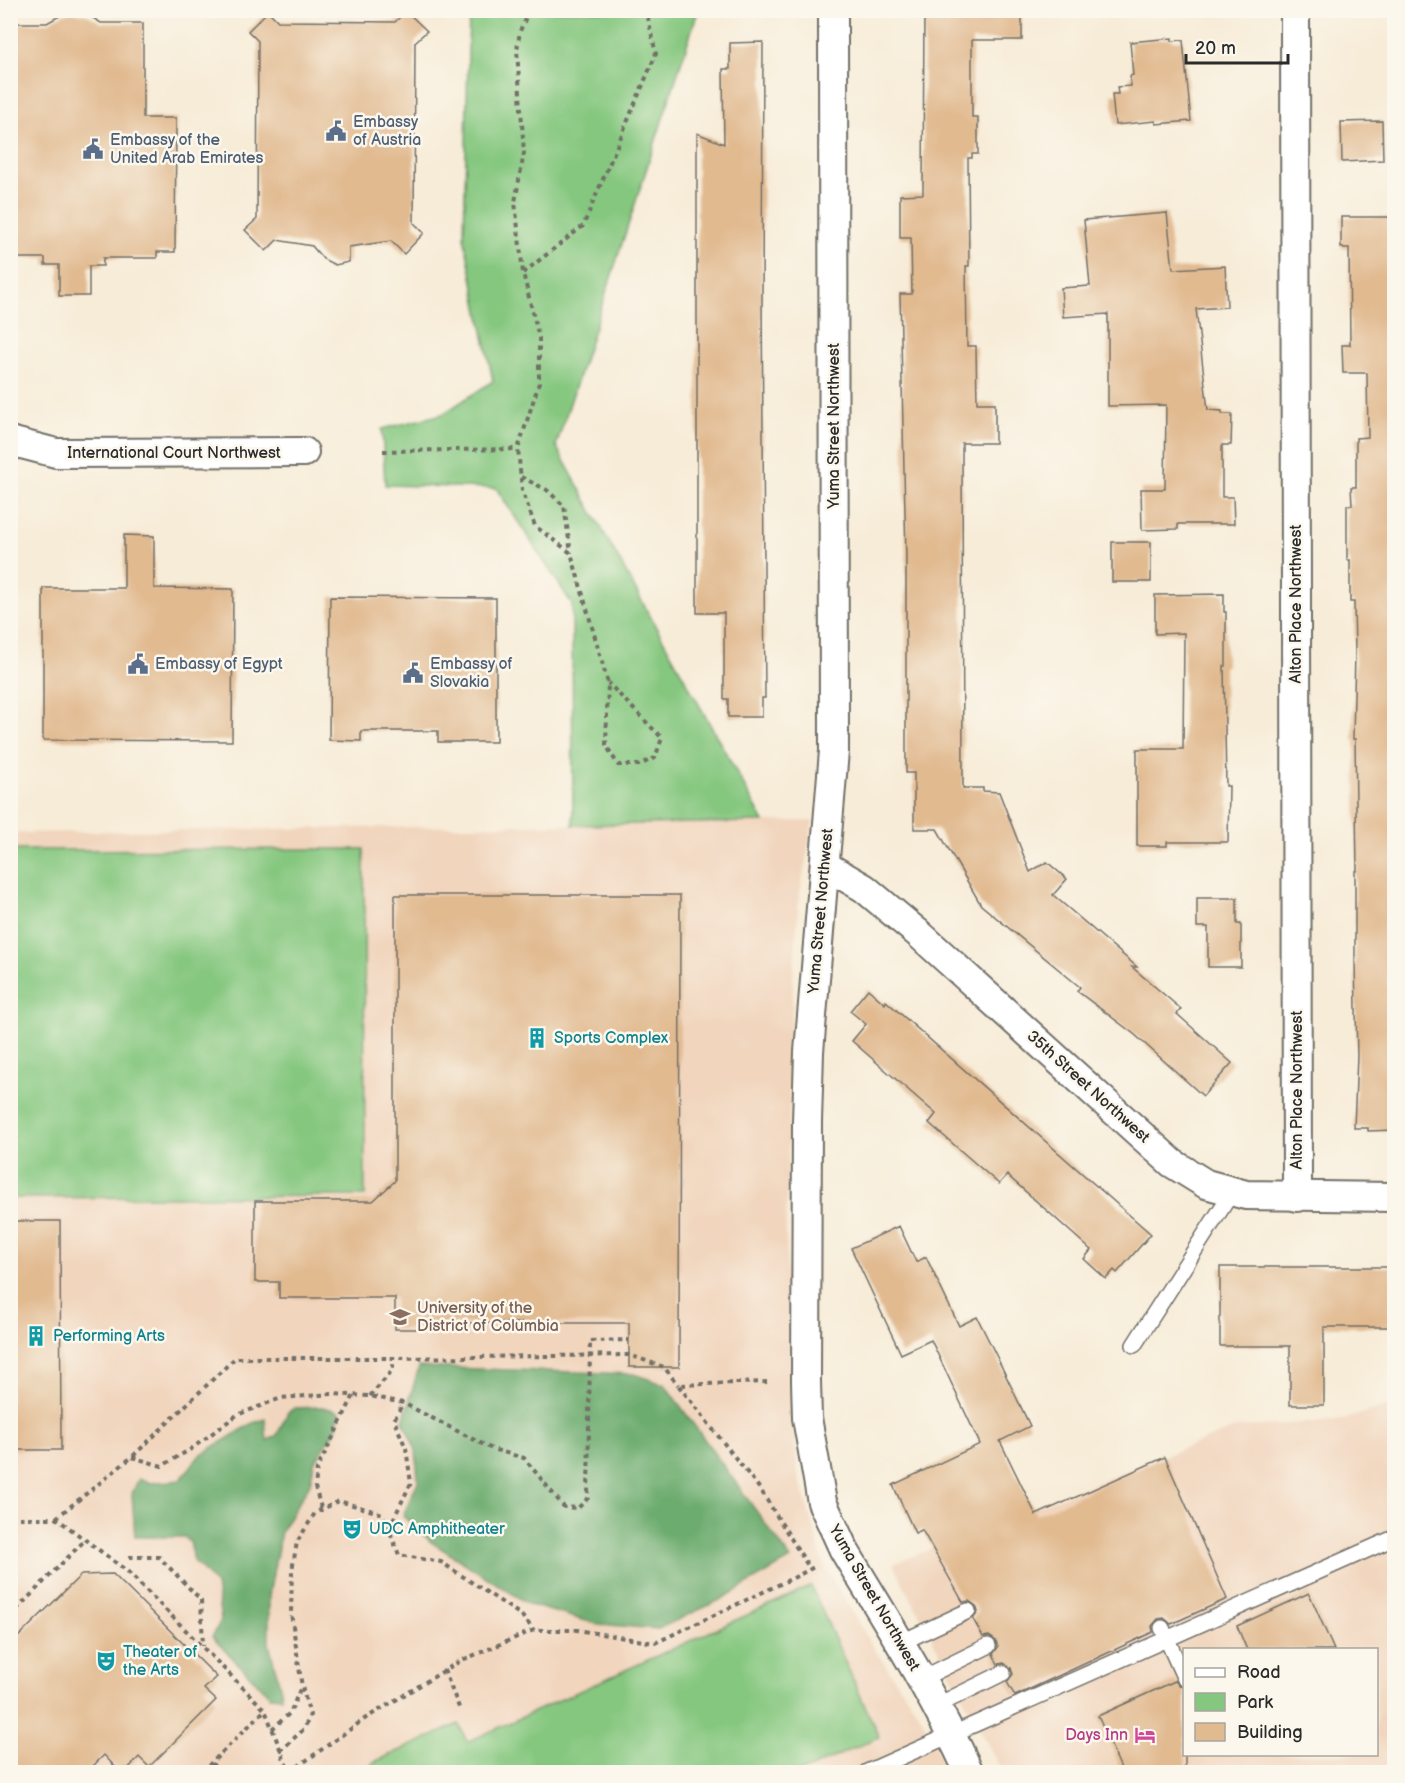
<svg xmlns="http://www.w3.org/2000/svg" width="1405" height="1783" font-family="'Balsamiq Sans',sans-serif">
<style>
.built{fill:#f1d5bd;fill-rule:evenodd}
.green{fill:#85c77f;stroke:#587955;stroke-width:1.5}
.forest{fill:#6cac6e;stroke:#4c6c4c;stroke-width:1.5}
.building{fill:#e1ba90}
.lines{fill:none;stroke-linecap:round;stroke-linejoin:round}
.service-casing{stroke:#726f68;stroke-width:18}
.minor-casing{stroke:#726f68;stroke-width:32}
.path{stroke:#726f68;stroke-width:4;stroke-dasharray:4.5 4.5;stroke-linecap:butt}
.service{stroke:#fff;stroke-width:15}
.minor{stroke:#fff;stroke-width:28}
.labels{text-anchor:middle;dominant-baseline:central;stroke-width:5;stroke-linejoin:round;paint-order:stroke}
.service-label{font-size:16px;fill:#4e5e75;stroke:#fbf7ec;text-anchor:start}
.street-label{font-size:16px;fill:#2b2b2b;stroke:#fbf7ec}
.culture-label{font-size:16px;fill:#0d838f;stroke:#fbf7ec;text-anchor:start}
.education-label{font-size:16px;fill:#785e54;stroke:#fbf7ec;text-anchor:start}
.hotel-label{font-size:16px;fill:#b23c85;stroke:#fbf7ec;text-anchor:end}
</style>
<rect width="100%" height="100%" fill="#fbf7ec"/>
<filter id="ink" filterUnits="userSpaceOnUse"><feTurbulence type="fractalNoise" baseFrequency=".0167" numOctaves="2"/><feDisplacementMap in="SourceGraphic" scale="12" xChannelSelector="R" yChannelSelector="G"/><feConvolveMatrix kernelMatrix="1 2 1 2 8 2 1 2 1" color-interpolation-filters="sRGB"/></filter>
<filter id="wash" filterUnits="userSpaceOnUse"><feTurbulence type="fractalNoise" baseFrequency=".008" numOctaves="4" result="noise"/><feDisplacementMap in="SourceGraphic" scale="24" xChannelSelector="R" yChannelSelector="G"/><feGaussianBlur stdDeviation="1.35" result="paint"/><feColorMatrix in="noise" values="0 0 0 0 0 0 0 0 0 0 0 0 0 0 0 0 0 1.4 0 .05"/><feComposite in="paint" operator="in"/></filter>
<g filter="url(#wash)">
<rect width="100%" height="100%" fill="#f7ecd8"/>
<!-- built -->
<g class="built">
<polygon points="813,821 799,898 793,979 786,1225 792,1409 798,1474 824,1565 871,1644 923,1720 946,1772 11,1772 10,833"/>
<path d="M1394,1404V1772H1002L893,1564L1235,1428L1341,1420ZM1184,1650H1376V1754H1184Z"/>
</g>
<!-- green -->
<g class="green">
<polygon points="469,11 698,11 556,446 764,822 573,825 572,604 496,488 385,485 382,429 443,414 493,381 464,237"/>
<polygon points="364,849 365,1196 11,1198 11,850"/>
<polygon points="811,1586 879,1737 802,1772 376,1772 372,1763 459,1724 467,1742"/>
</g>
<!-- forest -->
<g class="forest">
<polygon points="419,1367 634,1374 665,1385 791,1559 718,1601 658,1629 597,1624 530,1605 431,1542 403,1516 418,1481 416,1450 403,1421"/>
<polygon points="323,1407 340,1412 336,1430 314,1463 310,1484 281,1531 269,1595 269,1644 281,1690 281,1697 270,1696 212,1637 221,1620 216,1585 194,1561 190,1542 184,1537 135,1537 132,1494 139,1478 151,1483 180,1480 200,1455 253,1423 265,1419 267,1441 277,1435 288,1412 295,1408"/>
</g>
<g id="blocks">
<!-- building -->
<g class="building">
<polygon points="924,10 1022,13 1022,40 972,40 972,117 978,117 978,154 972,154 972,158 968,158 969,266 966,266 967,346 976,346 977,403 995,403 995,443 962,443 963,788 983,788 983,791 999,792 1030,872 1047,862 1067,879 1053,895 1137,967 1132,967 1181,1009 1177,1014 1232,1063 1203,1096 1134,1034 1077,991 1080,987 981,905 937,829 914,829 914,773 906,773 906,557 900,294 912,294 911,238 900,238 900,195 923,194"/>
<polygon points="268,11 278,21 395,22 406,11 427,31 415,42 414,223 424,233 404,254 391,241 349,247 349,262 335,265 323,259 312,246 277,240 266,251 245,230 257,219 258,41 248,31"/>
<polygon points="74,12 88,15 101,23 143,23 143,118 176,118 175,252 157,252 157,258 103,258 103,266 89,266 89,296 59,296 59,265 45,265 45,258 10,258 10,23 47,23 63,14"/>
<polygon points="1172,38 1172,41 1183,40 1191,121 1156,124 1156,121 1115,125 1112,94 1118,94 1117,87 1131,86 1130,76 1133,75 1130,42"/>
<polygon points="763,42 762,301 765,698 762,698 762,717 728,717 728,699 724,699 724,613 697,613 697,133 724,144 723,69 730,69 730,43"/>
<polygon points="1382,121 1383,160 1342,162 1341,122"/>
<polygon points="1167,213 1173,269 1225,266 1227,307 1196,309 1208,410 1222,411 1222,414 1232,414 1231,445 1222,445 1222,497 1233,497 1234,524 1178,524 1178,529 1142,530 1141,489 1165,489 1166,405 1108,406 1108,314 1063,317 1061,288 1090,286 1084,220"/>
<polygon points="1341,217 1395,217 1395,248 1393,248 1395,330 1395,1130 1368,1131 1368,1128 1354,1128 1357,1056 1355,961 1355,871 1357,871 1355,739 1353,739 1355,653 1354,602 1350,602 1350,560 1347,560 1347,505 1352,505 1351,487 1356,487 1356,438 1368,437 1367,373 1343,373 1342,345 1350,345 1349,248 1341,248"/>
<polygon points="124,535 154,536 154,588 233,589 232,741 43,740 43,588 124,588"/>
<rect x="1112" y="542" width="39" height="40"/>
<polygon points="1224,594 1224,612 1226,612 1226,666 1224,666 1226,786 1229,786 1228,842 1167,842 1167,846 1137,846 1137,749 1183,749 1184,633 1155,634 1155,595"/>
<polygon points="330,597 496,598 496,742 438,742 438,731 361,731 361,741 329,740"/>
<polygon points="395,895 680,895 679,1367 629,1367 629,1323 445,1323 445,1329 395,1329 395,1298 279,1298 279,1282 255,1282 255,1201 373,1201 395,1181"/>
<polygon points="1197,898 1237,898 1237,924 1241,924 1241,967 1208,967 1208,927 1197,927"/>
<polygon points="868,989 885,1004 886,1001 1151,1234 1117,1273 1114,1270 1106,1279 1084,1259 1091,1250 1007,1175 999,1184 929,1123 936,1114 852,1041 866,1024 850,1011"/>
<polygon points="10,1221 60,1221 61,1450 10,1450"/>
<polygon points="899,1226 916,1262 926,1257 959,1326 977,1317 995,1353 1030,1426 1000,1441 1036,1515 1165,1457 1227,1599 1171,1624 1164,1618 1158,1619 1152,1626 1153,1632 1015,1696 1007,1682 1013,1674 1011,1668 1004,1663 998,1664 993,1654 998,1647 996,1641 989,1636 983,1637 973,1619 978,1612 976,1606 969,1601 963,1602 922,1530 915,1533 893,1485 980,1444 931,1340 901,1354 851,1248"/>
<polygon points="1220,1267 1392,1267 1392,1327 1324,1327 1324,1405 1290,1405 1290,1346 1220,1346"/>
<polygon points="113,1574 217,1677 204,1689 216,1700 149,1767 139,1757 124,1773 121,1773 104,1755 86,1773 10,1773 10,1645 81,1575"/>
<polygon points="1309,1593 1334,1650 1247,1650 1237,1626"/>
<polygon points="1175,1681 1179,1685 1185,1687 1185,1773 1123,1773 1098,1716"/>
</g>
</g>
</g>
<g filter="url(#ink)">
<use href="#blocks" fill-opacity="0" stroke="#726f68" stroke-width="1.5"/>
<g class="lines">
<!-- service casing -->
<g class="service-casing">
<g id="service">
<polyline points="1134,1345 1232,1192"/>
<polyline points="1162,1628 1184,1677"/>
<polyline points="900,1643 968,1611"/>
<polyline points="921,1679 988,1646"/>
<polyline points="936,1706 1003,1673"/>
<polyline points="867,1772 1394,1538"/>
</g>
</g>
<!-- minor casing -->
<g class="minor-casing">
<g id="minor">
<path d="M833,10L834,751L809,1052L807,1122L806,1381L807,1418L822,1502L844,1550C888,1623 934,1695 969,1772"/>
<polyline points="1295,10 1297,1197"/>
<polyline points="10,441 56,453 304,452"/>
<polyline points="826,866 864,888 919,934 1172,1163 1206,1184 1246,1195 1394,1197"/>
</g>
</g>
<!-- path -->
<g class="path">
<polyline points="529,10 520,31 517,50 524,153 515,202 523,273 539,338 539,383 518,449 522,490 535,526 571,553 608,683 606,745 618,765 639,765 655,758 662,738 608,683"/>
<polyline points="523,273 583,226 656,54 648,18 642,10"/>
<polyline points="383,451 518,449"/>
<polyline points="521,477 547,490 564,506 571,553"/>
<polyline points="767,1382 678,1385 760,1489 810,1569"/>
<polyline points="370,1396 393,1370 393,1358"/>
<polyline points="132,1457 162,1466 191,1449 237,1415 281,1398 332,1394 370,1396 403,1403 492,1449 524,1458 564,1507 578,1508 588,1498 590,1341 629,1340"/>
<polyline points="321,1508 315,1487 317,1469 354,1395"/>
<polyline points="10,1518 56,1518 127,1571 265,1710 289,1772"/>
<polyline points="56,1518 132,1457 235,1358 393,1358 629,1355 664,1367 678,1385"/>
<polyline points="389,1528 411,1483 406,1448 394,1420 403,1403"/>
<polyline points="129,1557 159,1557 201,1600 203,1646"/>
<polyline points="10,1616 85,1540"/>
<polyline points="444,1670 460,1710"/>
<polyline points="272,1729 290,1713 301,1687"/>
<polyline points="280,1751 304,1729 310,1715 302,1687 291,1613 292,1570 297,1542 315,1513 339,1501 383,1514 399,1555 441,1562 521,1615 534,1630"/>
<polyline points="212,1763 218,1772"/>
<polyline points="202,1772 265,1710"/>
<polyline points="290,1772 366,1718 460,1661 534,1630 577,1630 655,1643 795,1577 816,1566"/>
</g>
<!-- service -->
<use href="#service" class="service"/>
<!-- minor -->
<use href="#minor" class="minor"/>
</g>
</g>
<!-- icons -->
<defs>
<g id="civic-bare" transform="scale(1.62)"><path d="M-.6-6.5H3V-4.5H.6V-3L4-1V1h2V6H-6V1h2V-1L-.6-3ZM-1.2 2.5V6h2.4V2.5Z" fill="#5c6f8a" stroke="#fbf7ec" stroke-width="2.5" paint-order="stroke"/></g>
<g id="building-bare" transform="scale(1.62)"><path d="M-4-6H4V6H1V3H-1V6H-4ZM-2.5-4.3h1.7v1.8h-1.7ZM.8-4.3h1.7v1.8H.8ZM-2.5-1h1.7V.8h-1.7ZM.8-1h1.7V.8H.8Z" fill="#0f9aa8" stroke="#fbf7ec" stroke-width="2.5" paint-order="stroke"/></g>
<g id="university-bare" transform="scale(1.62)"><path d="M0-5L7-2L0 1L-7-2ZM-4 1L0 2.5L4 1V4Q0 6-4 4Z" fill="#8d6e63" stroke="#fbf7ec" stroke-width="2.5" paint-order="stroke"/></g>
<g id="theatre-bare" transform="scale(1.62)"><path d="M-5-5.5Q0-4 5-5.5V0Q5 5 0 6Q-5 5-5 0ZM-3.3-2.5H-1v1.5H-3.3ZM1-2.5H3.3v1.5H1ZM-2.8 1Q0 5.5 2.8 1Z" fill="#0f9aa8" stroke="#fbf7ec" stroke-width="2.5" paint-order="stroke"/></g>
<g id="hotel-bare" transform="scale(1.62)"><path d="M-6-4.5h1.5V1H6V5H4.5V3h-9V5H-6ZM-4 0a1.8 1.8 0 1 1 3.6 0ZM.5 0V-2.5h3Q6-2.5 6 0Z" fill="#d1479c" stroke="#fbf7ec" stroke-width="2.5" paint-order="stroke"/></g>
</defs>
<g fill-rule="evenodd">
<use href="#civic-bare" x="336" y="131"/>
<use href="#civic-bare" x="93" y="149"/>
<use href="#civic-bare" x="138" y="664"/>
<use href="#civic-bare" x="413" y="673"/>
<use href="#building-bare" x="537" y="1038"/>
<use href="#university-bare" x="400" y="1317"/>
<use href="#building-bare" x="36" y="1336"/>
<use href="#theatre-bare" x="352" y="1529"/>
<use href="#theatre-bare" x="106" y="1661"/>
<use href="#hotel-bare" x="1145" y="1735"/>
</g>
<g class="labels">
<!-- service labels -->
<g class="service-label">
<text x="353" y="122">Embassy<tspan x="353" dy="18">of Austria</tspan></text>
<text x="110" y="140">Embassy of the<tspan x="110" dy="18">United Arab Emirates</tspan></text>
<text x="155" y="664">Embassy of Egypt</text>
<text x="430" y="664">Embassy of<tspan x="430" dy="18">Slovakia</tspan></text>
</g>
<!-- street labels -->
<g class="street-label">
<text transform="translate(834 426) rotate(-90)">Yuma Street Northwest</text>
<text x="174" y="453">International Court Northwest</text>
<text transform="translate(1296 604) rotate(-90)">Alton Place Northwest</text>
<text transform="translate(821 911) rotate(-85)">Yuma Street Northwest</text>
<text transform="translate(1088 1087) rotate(42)">35th Street Northwest</text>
<text transform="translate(1297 1090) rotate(-90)">Alton Place Northwest</text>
<text transform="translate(874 1598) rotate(60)">Yuma Street Northwest</text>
</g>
<!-- culture labels -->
<g class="culture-label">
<text x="554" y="1038">Sports Complex</text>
<text x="53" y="1336">Performing Arts</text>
<text x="369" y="1529">UDC Amphitheater</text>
<text x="123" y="1652">Theater of<tspan x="123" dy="18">the Arts</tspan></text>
</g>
<!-- education labels -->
<g class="education-label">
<text x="417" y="1308">University of the<tspan x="417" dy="18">District of Columbia</tspan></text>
</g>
<!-- hotel labels -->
<g class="hotel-label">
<text x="1128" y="1735">Days Inn</text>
</g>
</g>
<!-- margin -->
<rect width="1405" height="1783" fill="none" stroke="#fbf7ec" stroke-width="36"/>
<!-- legend -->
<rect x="1183" y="1648" width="195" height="108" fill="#fbf7ec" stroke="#a8a59f" stroke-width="1.5"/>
<rect x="1195" y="1668" width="30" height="9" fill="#ffffff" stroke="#a8a59f" stroke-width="1.5"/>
<text x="1237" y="1678" font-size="18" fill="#2b2b2b">Road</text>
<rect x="1195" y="1693" width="30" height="18" fill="#85c77f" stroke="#a8a59f" stroke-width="1.5"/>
<text x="1237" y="1708" font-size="18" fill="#2b2b2b">Park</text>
<rect x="1195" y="1723" width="30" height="18" fill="#e1ba90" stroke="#a8a59f" stroke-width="1.5"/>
<text x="1237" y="1738" font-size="18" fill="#2b2b2b">Building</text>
<!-- scale -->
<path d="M1186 54v9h102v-9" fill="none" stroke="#2b2b2b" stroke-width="3"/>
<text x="1195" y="54" font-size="18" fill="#2b2b2b" stroke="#fbf7ec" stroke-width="4.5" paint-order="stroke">20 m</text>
</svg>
